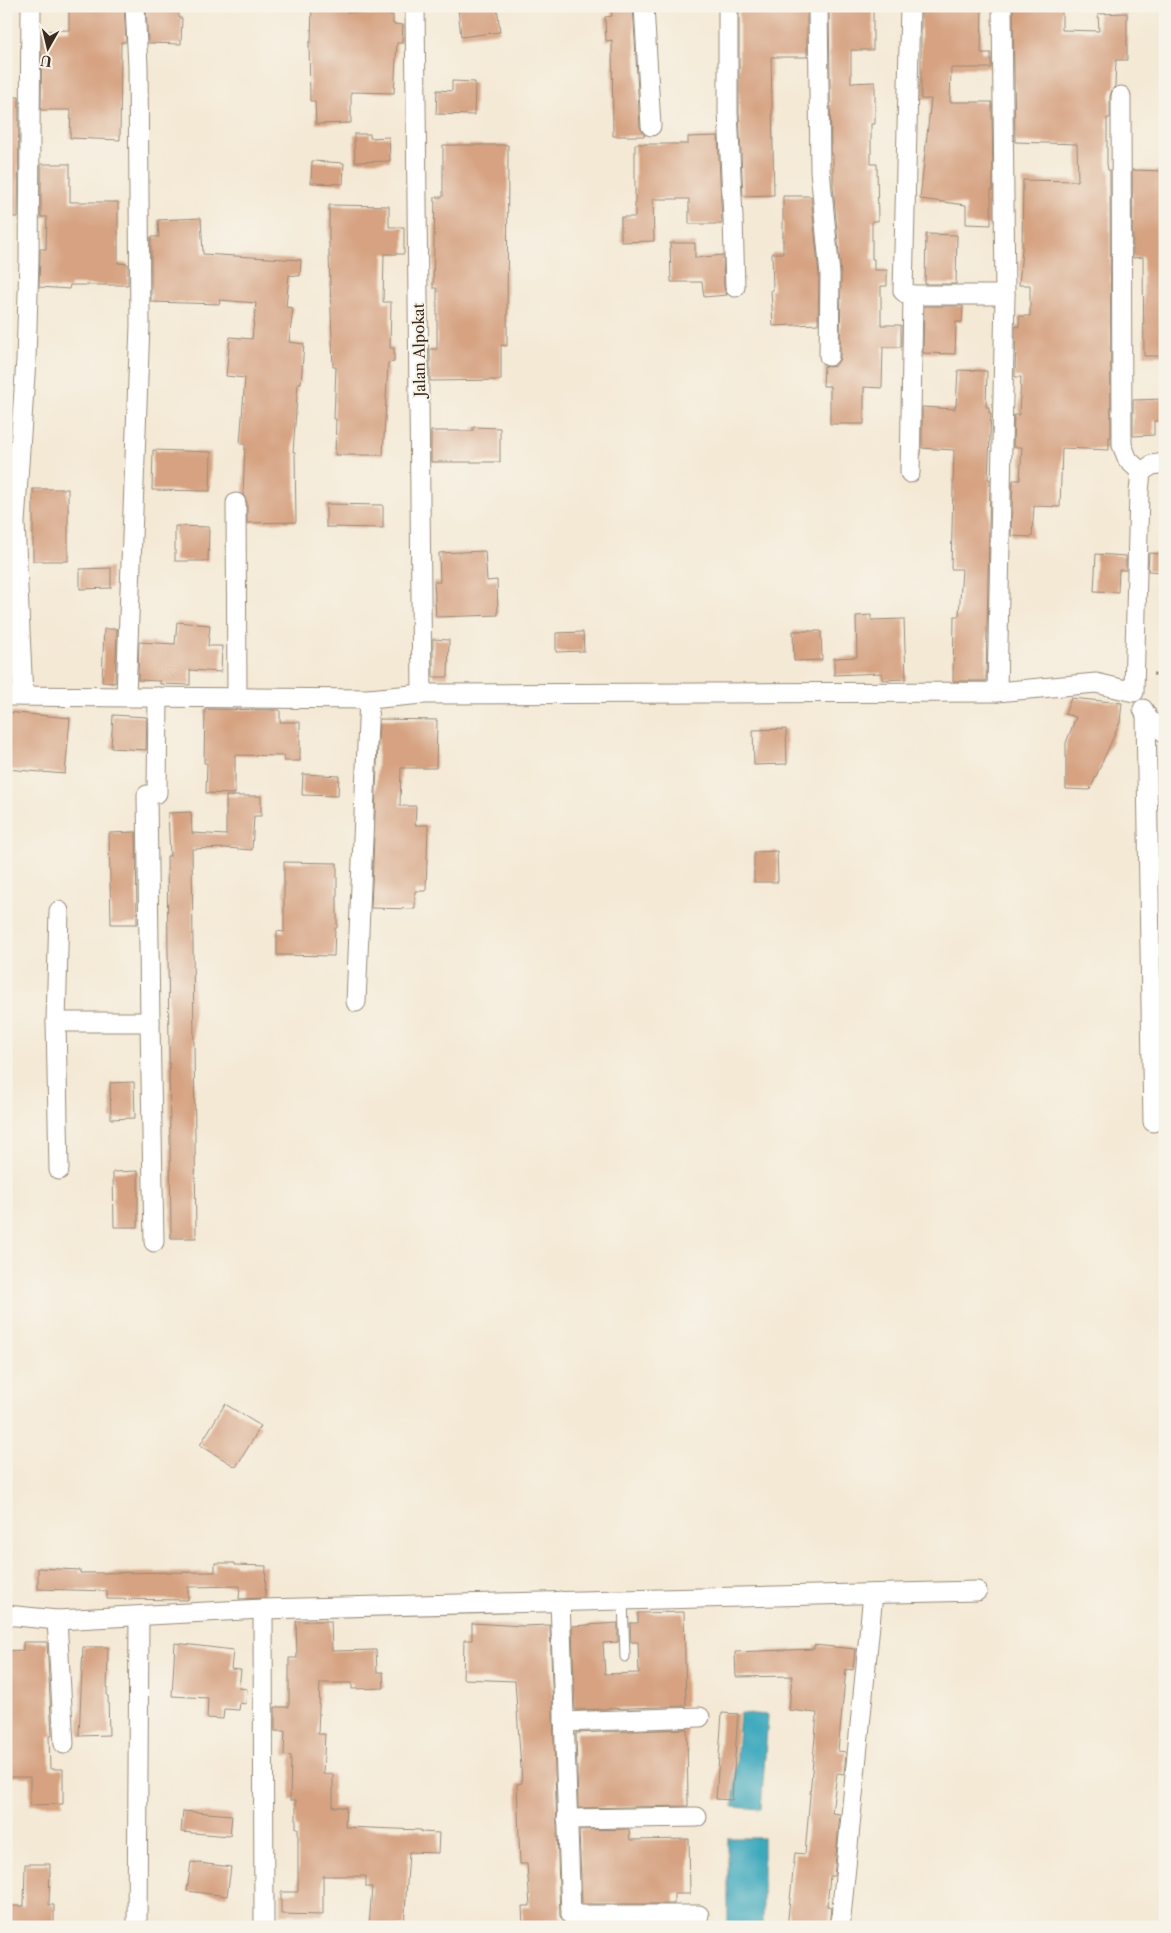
<svg xmlns="http://www.w3.org/2000/svg" width="1171" height="1933" font-family="'Libre Caslon Text',serif">
<style>
.water{fill:#3da9bd;stroke:#3c6a6e}
.building{fill:#d6a281}
.lines{fill:none;stroke-linecap:round;stroke-linejoin:round}
.lane-casing{stroke:#988a7a;stroke-width:11}
.street-casing{stroke:#988a7a;stroke-width:21}
.path{stroke:#988a7a;stroke-width:3;stroke-dasharray:4 4;stroke-linecap:butt}
.lane{stroke:#fff;stroke-width:9}
.street{stroke:#fff;stroke-width:19}
.labels{text-anchor:middle;dominant-baseline:central;stroke-width:4;stroke-linejoin:round;paint-order:stroke}
.street-label{font-size:15px;fill:#3b2a1e;stroke:#f7f3e8}
</style>
<rect width="100%" height="100%" fill="#f7f3e8"/>
<filter id="ink" filterUnits="userSpaceOnUse"><feTurbulence type="fractalNoise" baseFrequency=".02" numOctaves="2"/><feDisplacementMap in="SourceGraphic" scale="10" xChannelSelector="R" yChannelSelector="G"/><feConvolveMatrix kernelMatrix="1 2 1 2 8 2 1 2 1" color-interpolation-filters="sRGB"/></filter>
<filter id="wash" filterUnits="userSpaceOnUse"><feTurbulence type="fractalNoise" baseFrequency=".0096" numOctaves="4" result="noise"/><feDisplacementMap in="SourceGraphic" scale="20" xChannelSelector="R" yChannelSelector="G"/><feGaussianBlur stdDeviation="1.12" result="paint"/><feColorMatrix in="noise" values="0 0 0 0 0 0 0 0 0 0 0 0 0 0 0 0 0 1.4 0 .05"/><feComposite in="paint" operator="in"/></filter>
<g filter="url(#wash)">
<rect width="100%" height="100%" fill="#f4e9d5"/>
<!-- water -->
<g class="water">
<polygon points="740,1713 768,1715 761,1809 733,1807"/>
<rect x="728" y="1838" width="35" height="89"/>
</g>
<g id="blocks">
<!-- building -->
<g class="building">
<polygon points="69,6 124,6 126,42 121,42 120,140 70,138 71,110 41,110 42,31 69,30"/>
<polygon points="146,6 178,6 179,18 182,18 181,44 148,43"/>
<polygon points="312,6 347,6 347,12 393,15 393,24 403,25 402,43 397,43 394,93 351,92 351,123 316,124 315,101 310,101 309,42 311,42"/>
<polygon points="472,6 497,6 500,32 461,37 458,8"/>
<polygon points="611,6 633,6 640,127 645,136 613,136 612,40 606,41 605,17 612,16"/>
<polygon points="739,6 769,6 769,10 807,10 807,57 771,57 774,195 743,196 739,112"/>
<polygon points="829,6 873,6 873,50 851,50 851,83 875,82 875,124 871,124 871,164 877,164 878,221 872,221 872,259 874,259 874,270 887,270 887,286 881,286 881,325 901,325 901,347 883,347 882,388 864,387 864,424 830,424 830,386 823,386 824,366 829,367 835,366 839,361 840,356 841,275 833,186 833,155 831,155"/>
<polygon points="921,6 982,6 981,53 991,53 991,68 951,68 950,102 992,102 993,190 991,190 991,225 966,224 966,205 920,199 931,99 921,99"/>
<polygon points="1013,6 1062,6 1062,30 1099,31 1098,14 1127,13 1127,60 1116,60 1115,86 1112,90 1110,96 1110,118 1107,118 1107,164 1108,170 1110,170 1111,437 1109,437 1109,450 1062,448 1060,507 1034,506 1032,537 1011,536 1013,480 1020,480 1022,447 1013,447 1014,415 1019,415 1021,377 1015,377 1016,326 1019,327 1019,316 1030,316 1030,285 1019,285 1022,249 1023,180 1078,181 1077,144 1015,142"/>
<polygon points="452,81 475,82 474,115 436,114 437,90 452,91"/>
<polygon points="6,97 19,97 18,217 6,217"/>
<polygon points="354,134 370,134 370,138 389,137 390,161 355,162"/>
<polygon points="718,136 722,224 689,224 689,199 653,199 654,241 621,242 621,217 635,217 635,144 688,144 688,137"/>
<polygon points="443,145 508,145 507,346 501,345 501,380 430,381 430,349 437,349 437,288 433,288 435,197 443,197"/>
<polygon points="312,161 344,163 343,184 311,183"/>
<polygon points="41,164 70,164 70,202 118,202 118,263 128,264 128,285 70,285 69,289 39,287 40,249 46,249 47,217 41,217"/>
<polygon points="1132,170 1165,171 1165,356 1144,356 1143,257 1133,258"/>
<polygon points="783,196 811,196 819,275 818,324 773,326 771,290 773,290 772,253 783,253"/>
<polygon points="329,205 389,206 389,227 404,227 404,254 384,254 383,302 391,302 390,348 394,348 394,362 388,363 383,455 335,455 336,419 334,419 336,367 333,367 329,255"/>
<polygon points="201,218 203,254 301,260 300,276 289,275 286,307 293,308 289,342 304,344 301,383 298,383 293,452 295,452 296,522 247,523 247,502 243,495 245,444 240,444 245,378 226,376 230,337 252,339 256,303 219,300 220,304 151,302 151,237 159,237 158,220"/>
<polygon points="926,234 957,235 956,284 925,284"/>
<polygon points="670,243 695,243 695,258 723,255 724,287 727,295 704,297 702,282 671,282"/>
<polygon points="924,306 963,306 962,322 956,322 955,354 923,353"/>
<polygon points="958,370 987,371 986,407 989,407 989,413 991,413 988,479 990,479 986,681 953,681 954,616 959,616 962,569 951,569 954,450 922,448 922,407 955,409 955,406 956,406"/>
<polygon points="1165,399 1165,421 1154,421 1154,435 1133,436 1133,400"/>
<polygon points="473,427 500,428 500,462 431,462 431,431 473,431"/>
<polygon points="153,450 211,452 210,491 152,490"/>
<rect x="33" y="489" width="35" height="72"/>
<polygon points="326,504 383,505 383,528 326,527"/>
<polygon points="175,526 209,527 208,561 175,561"/>
<polygon points="485,551 487,581 497,580 498,615 436,617 434,582 440,582 439,553"/>
<polygon points="1149,553 1165,554 1165,572 1148,571"/>
<polygon points="1096,554 1126,556 1126,570 1119,570 1118,592 1094,591"/>
<polygon points="111,568 111,588 80,589 80,569"/>
<polygon points="871,615 871,620 904,619 906,679 882,680 882,673 834,675 834,658 857,657 856,616"/>
<polygon points="177,622 210,625 208,646 222,646 221,672 190,670 190,685 160,684 160,681 138,680 139,642 175,644"/>
<polygon points="104,629 117,629 115,683 102,682"/>
<polygon points="793,631 821,631 822,660 794,661"/>
<polygon points="583,632 584,651 556,652 556,633"/>
<polygon points="433,639 449,640 448,677 433,677"/>
<polygon points="1071,698 1122,703 1120,722 1090,790 1066,789 1066,743 1076,717 1065,714"/>
<polygon points="205,709 280,710 280,722 300,722 300,761 284,761 284,756 235,755 235,794 206,793 207,763 204,763"/>
<polygon points="6,712 70,718 65,774 6,769"/>
<polygon points="113,715 147,717 146,750 111,748"/>
<polygon points="379,719 437,720 436,768 401,768 400,806 416,806 415,825 428,825 426,891 415,891 415,909 371,908"/>
<polygon points="786,729 787,764 754,765 753,730"/>
<polygon points="303,774 339,776 338,796 302,795"/>
<polygon points="226,796 261,796 261,816 254,816 252,850 226,848 192,849 196,1238 171,1238 167,856 170,856 168,813 191,812 192,833 226,835"/>
<polygon points="136,832 137,924 111,924 109,833"/>
<polygon points="777,851 778,882 754,882 754,852"/>
<polygon points="284,862 337,863 337,928 335,928 334,956 277,955 277,931 284,932"/>
<polygon points="134,1082 135,1118 111,1119 110,1083"/>
<polygon points="138,1171 138,1227 114,1227 113,1172"/>
<polygon points="225,1404 261,1426 236,1467 200,1445"/>
<polygon points="215,1563 235,1563 235,1565 266,1566 265,1598 239,1599 240,1586 188,1587 188,1600 107,1599 107,1591 38,1589 38,1568 80,1570 80,1573 215,1572"/>
<polygon points="684,1612 686,1706 575,1710 572,1626 618,1623 618,1642 603,1643 605,1674 639,1673 638,1642 631,1642 630,1623 638,1623 638,1613"/>
<polygon points="296,1621 331,1621 332,1651 376,1650 377,1672 383,1672 384,1688 352,1689 352,1683 320,1683 318,1734 325,1734 323,1774 333,1774 333,1807 346,1807 345,1827 421,1830 421,1832 439,1833 438,1853 409,1852 404,1927 369,1927 372,1887 366,1887 366,1876 323,1876 323,1915 281,1914 281,1892 298,1892 298,1828 296,1828 296,1800 290,1800 291,1756 284,1755 285,1731 275,1731 275,1707 289,1707 289,1658 297,1658"/>
<polygon points="472,1623 522,1626 550,1625 560,1916 565,1925 571,1926 606,1927 523,1927 522,1906 530,1906 527,1864 520,1864 517,1784 522,1783 515,1681 463,1679 464,1640 472,1640"/>
<polygon points="23,1642 47,1642 52,1736 49,1736 50,1769 63,1769 63,1804 30,1805 30,1777 6,1777 6,1651 23,1650"/>
<polygon points="175,1643 233,1650 231,1669 241,1670 239,1688 247,1689 246,1704 240,1703 239,1710 224,1709 223,1719 207,1718 208,1698 172,1696"/>
<polygon points="814,1645 855,1649 853,1670 846,1669 838,1751 846,1752 844,1774 837,1773 832,1813 840,1814 834,1876 830,1876 827,1906 831,1907 829,1927 787,1927 795,1853 805,1854 817,1713 789,1710 792,1676 736,1677 735,1652 814,1649"/>
<polygon points="83,1647 108,1647 107,1696 108,1696 109,1735 79,1736"/>
<polygon points="722,1713 738,1714 732,1800 716,1799"/>
<polygon points="687,1729 688,1806 578,1808 576,1733"/>
<polygon points="183,1811 232,1815 230,1836 181,1832"/>
<polygon points="629,1829 630,1840 689,1839 690,1894 674,1894 674,1904 582,1904 579,1830"/>
<polygon points="191,1862 231,1867 227,1896 187,1891"/>
<polygon points="25,1864 50,1864 49,1905 54,1905 54,1927 6,1927 6,1906 24,1906"/>
</g>
</g>
</g>
<g filter="url(#ink)">
<use href="#blocks" fill-opacity="0" stroke="#988a7a" stroke-width="1"/>
<g class="lines">
<!-- lane casing -->
<g class="lane-casing">
<polyline id="lane" points="623,1600 625,1657"/>
</g>
<!-- street casing -->
<g class="street-casing">
<g id="street">
<polyline points="415,6 422,694"/>
<polyline points="644,6 651,126"/>
<polyline points="728,6 728,112 733,218 735,287"/>
<polyline points="818,6 820,170 830,275 829,356"/>
<polyline points="910,6 903,291 908,295 1005,295"/>
<polyline points="1121,96 1122,445 1128,460 1141,472"/>
<polyline points="1141,472 1152,465 1165,463"/>
<polyline points="910,473 913,295"/>
<polyline points="236,503 237,697"/>
<polyline points="997,692 1005,295 1002,6"/>
<polyline points="6,696 369,699 422,694 997,692 1096,683 1134,692 1139,492 1141,472"/>
<polyline points="23,696 15,523 26,360 29,260 31,6"/>
<polyline points="126,696 140,325 138,66 135,6"/>
<polyline points="1143,709 1148,719 1165,733"/>
<polyline points="1146,714 1153,1122"/>
<polyline points="356,1002 369,699"/>
<polyline points="56,1022 59,911"/>
<polyline points="150,1022 154,1242"/>
<polyline points="59,1170 56,1022 150,1022 147,795 157,793 158,697"/>
<polyline points="560,1601 571,1915 699,1915"/>
<polyline points="263,1609 264,1927"/>
<polyline points="6,1615 57,1620 263,1609 977,1591"/>
<polyline points="57,1620 64,1744"/>
<polyline points="564,1722 700,1717"/>
<polyline points="567,1819 697,1817"/>
<polyline points="137,1927 139,1616"/>
<polyline points="840,1927 873,1594"/>
</g>
</g>
<!-- path -->
<polyline class="path" points="1153,674 1165,675"/>
<!-- lane -->
<use href="#lane" class="lane"/>
<!-- street -->
<use href="#street" class="street"/>
</g>
</g>
<g class="labels">
<!-- street labels -->
<g class="street-label">
<text transform="translate(419 350) rotate(-91)">Jalan Alpokat</text>
</g>
</g>
<!-- margin -->
<rect width="1171" height="1933" fill="none" stroke="#f7f3e8" stroke-width="25"/>
<!-- north arrow -->
<g transform="translate(48 48) rotate(188)" stroke="#f7f3e8" stroke-width="4" paint-order="stroke">
<path d="M0-4L9 19L0 12L-9 19Z" fill="#3b2a1e"/>
<text y="-8" font-size="14" font-weight="bold" text-anchor="middle" fill="#3b2a1e">U</text>
</g>
</svg>
